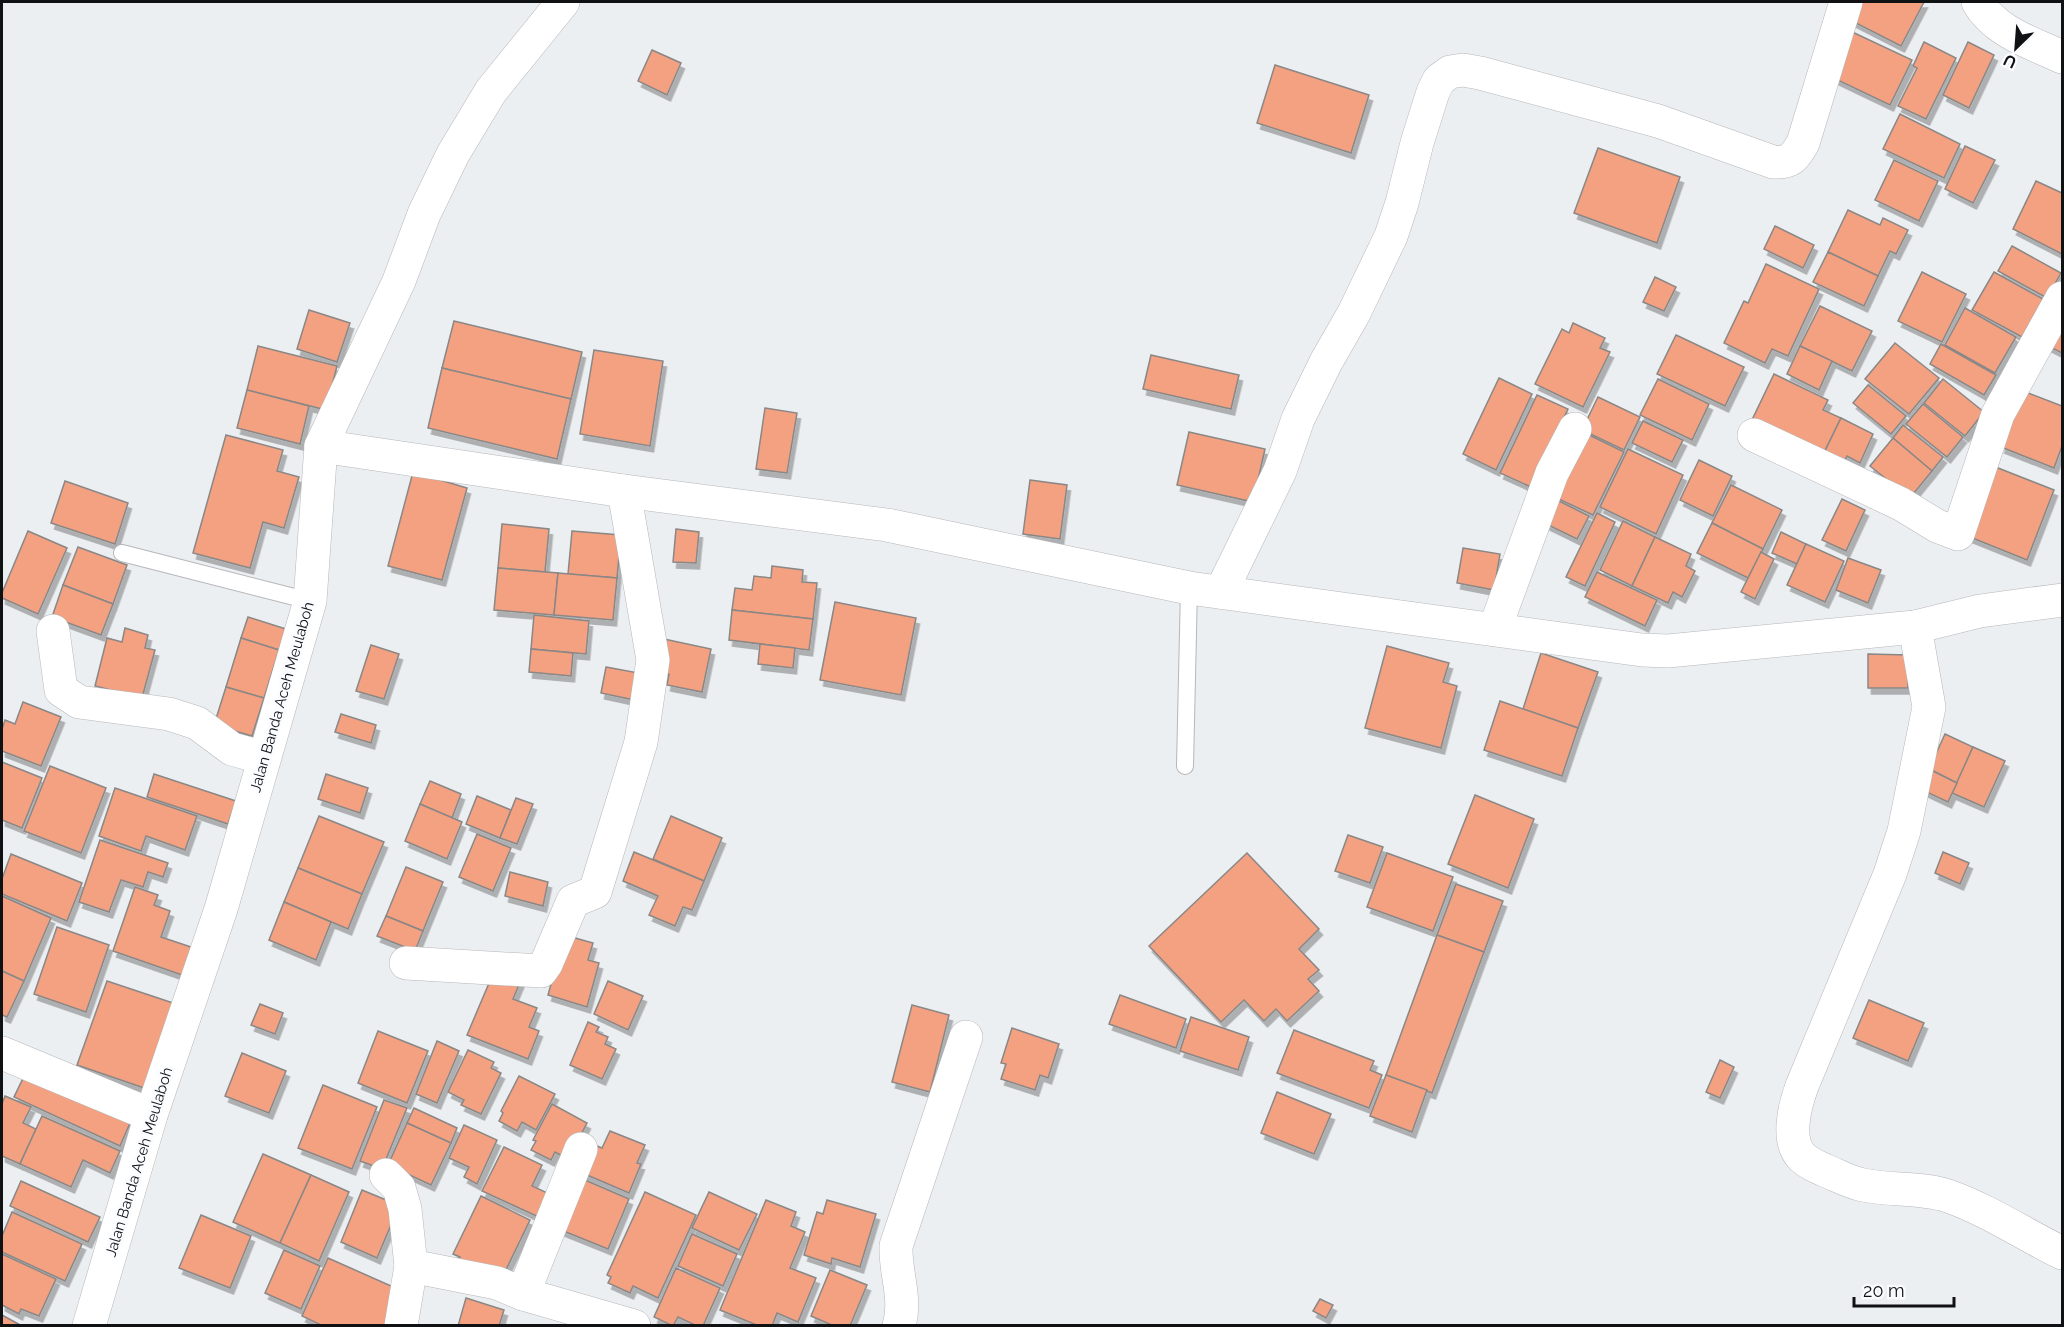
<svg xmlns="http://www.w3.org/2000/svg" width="2064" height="1327" font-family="Raleway,sans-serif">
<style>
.building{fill:#f3a180;stroke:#8a8786;stroke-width:1.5;filter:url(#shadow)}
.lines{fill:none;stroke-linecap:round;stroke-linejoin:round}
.service-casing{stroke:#b5b7ba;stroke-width:18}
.minor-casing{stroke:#b5b7ba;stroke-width:34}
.trunk-casing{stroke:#b5b7ba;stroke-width:34}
.service{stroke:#fff;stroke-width:16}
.minor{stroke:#fff;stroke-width:33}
.trunk{stroke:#fff;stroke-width:33}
.labels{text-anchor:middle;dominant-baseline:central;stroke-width:6;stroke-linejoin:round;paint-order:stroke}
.street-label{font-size:15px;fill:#101112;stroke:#fafcff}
</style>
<defs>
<filter id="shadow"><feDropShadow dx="3.5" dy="6" stdDeviation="0" flood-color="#0004"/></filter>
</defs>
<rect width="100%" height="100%" fill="#eceff2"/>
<!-- building -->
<g class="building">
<polygon points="1857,2 1924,2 1901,46 1848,19"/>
<polygon points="1848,30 1912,60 1890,105 1827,75"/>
<polygon points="1924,42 1956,58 1926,119 1898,106 1917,68 1913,66"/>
<polygon points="1968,42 1994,55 1969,108 1943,95"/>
<polygon points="652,50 681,63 667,95 638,81"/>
<polygon points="1275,65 1369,95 1351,153 1257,123"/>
<polygon points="1900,114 1960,144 1944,178 1883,149"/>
<polygon points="1965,146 1995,160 1973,203 1945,189"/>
<polygon points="1598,148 1680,177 1657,243 1574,213"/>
<polygon points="1894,160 1938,181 1919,221 1875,200"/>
<polygon points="2036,181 2062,193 2062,254 2013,229"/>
<polygon points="1848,210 1880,225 1883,218 1908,230 1896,254 1890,251 1878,276 1828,252"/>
<polygon points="1775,226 1814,245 1803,268 1764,249"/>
<polygon points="2012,246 2061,273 2047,298 1998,271"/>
<polygon points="1828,252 1878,276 1864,306 1813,282"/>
<polygon points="1766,264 1819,289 1788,356 1772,349 1765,363 1724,343 1744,301 1748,303"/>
<polygon points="1922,272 1966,294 1942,342 1898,321"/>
<polygon points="1994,272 2043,299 2022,337 1972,310"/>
<polygon points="1655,277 1676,287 1664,311 1643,302"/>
<polygon points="1820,306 1872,331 1852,371 1800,346"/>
<polygon points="1965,308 2016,337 1995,373 1945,345"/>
<polygon points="309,310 350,323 337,362 297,349"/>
<polygon points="2062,315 2062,353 2048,346"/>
<polygon points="454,321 582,352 571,399 442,368"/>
<polygon points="1573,323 1605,338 1600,348 1610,352 1583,407 1535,384 1562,329 1569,333"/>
<polygon points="1676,335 1744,367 1725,406 1657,374"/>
<polygon points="1895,343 1939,378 1909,414 1865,379"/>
<polygon points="1941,344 1996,375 1984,395 1930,364"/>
<polygon points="258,346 337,366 326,410 247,390"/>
<polygon points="1800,346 1832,361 1819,390 1787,374"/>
<polygon points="594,350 663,361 650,446 580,434"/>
<polygon points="1151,355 1239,375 1231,409 1143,389"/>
<polygon points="442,368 571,399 557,459 428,428"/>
<polygon points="1774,374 1828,400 1823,410 1841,418 1822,457 1751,422"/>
<polygon points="1499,378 1532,394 1496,470 1463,454"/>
<polygon points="1658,379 1709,404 1692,440 1640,415"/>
<polygon points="1943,379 1984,412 1965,436 1924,403"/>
<polygon points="1868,385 1906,416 1891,434 1853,403"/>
<polygon points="247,390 309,406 300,444 237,428"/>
<polygon points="2023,391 2062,406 2062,446 2054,468 2001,447"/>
<polygon points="1537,395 1568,409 1531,487 1500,473"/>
<polygon points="1598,397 1640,417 1624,450 1582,430"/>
<polygon points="1923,404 1963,437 1947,457 1906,424"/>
<polygon points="765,408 797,413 787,473 756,469"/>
<polygon points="1841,418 1873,434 1860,463 1847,456 1842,466 1822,457"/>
<polygon points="1643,421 1683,440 1672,462 1632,443"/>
<polygon points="1903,425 1943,457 1932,471 1893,438"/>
<polygon points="1579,430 1624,452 1593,515 1548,494"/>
<polygon points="1189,432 1265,449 1253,502 1177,485"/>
<polygon points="226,435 283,450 277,471 299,477 284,528 263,522 250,568 193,553"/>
<polygon points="1893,438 1932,471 1910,498 1870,466"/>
<polygon points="1628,449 1683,475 1656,534 1600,507"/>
<polygon points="1699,460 1732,476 1713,516 1680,500"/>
<polygon points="1993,466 2054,490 2027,560 1965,535"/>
<polygon points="413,472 467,488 442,580 388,566"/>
<polygon points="1030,480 1067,485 1060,539 1023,534"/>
<polygon points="65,481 128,503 115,544 51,523"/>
<polygon points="1731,485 1782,510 1763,549 1712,523"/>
<polygon points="1842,499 1865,510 1846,551 1822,540"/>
<polygon points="1557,500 1589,516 1577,539 1546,524"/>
<polygon points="1597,513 1615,522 1585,586 1566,577"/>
<polygon points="1623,521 1655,537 1632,586 1600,570"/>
<polygon points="1712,523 1763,549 1748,578 1697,553"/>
<polygon points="502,524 549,529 545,572 498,568"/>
<polygon points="676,529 699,532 696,563 673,562"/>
<polygon points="28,531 67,548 38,614 2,598 2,593"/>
<polygon points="572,531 621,535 617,578 568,574"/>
<polygon points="1781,532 1806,544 1797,564 1772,553"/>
<polygon points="1655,537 1691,554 1686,566 1695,571 1682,597 1673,592 1668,603 1632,586"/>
<polygon points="1806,544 1844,561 1825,602 1787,585"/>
<polygon points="78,547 127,565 113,604 63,585"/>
<polygon points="1463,548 1500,554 1494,590 1457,583"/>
<polygon points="1761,552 1774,559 1755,599 1741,592"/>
<polygon points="1848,558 1881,570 1868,603 1836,590"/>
<polygon points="772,566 803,570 802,582 817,583 813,619 732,610 735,588 752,590 754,576 771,578"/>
<polygon points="498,568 558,573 554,615 494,610"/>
<polygon points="1597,572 1657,600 1645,626 1585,597"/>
<polygon points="558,573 617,578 613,620 554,615"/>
<polygon points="63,585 113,604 101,635 52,617"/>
<polygon points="835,602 916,618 901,695 820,680"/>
<polygon points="732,610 813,619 809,650 729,640"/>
<polygon points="534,615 589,621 586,654 531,649"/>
<polygon points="248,617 286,629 279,650 241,638"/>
<polygon points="125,628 148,635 145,648 155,650 142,698 95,686 107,638 122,642"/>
<polygon points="241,638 279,650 264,698 226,687"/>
<polygon points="664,639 711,649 702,692 667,685 669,674 658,672"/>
<polygon points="760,644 795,648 793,668 758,664"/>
<polygon points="371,645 399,654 384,699 356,691"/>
<polygon points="1387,646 1449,663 1443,682 1457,686 1441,748 1365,728"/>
<polygon points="531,649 573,653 571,676 529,672"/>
<polygon points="1541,653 1598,672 1578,728 1523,709"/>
<polygon points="1868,654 1908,655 1908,688 1868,688"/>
<polygon points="606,667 644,674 639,701 601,693"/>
<polygon points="226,687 264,698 252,736 214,725"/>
<polygon points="1500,701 1578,728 1562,776 1484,750"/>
<polygon points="23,702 61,717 41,766 2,751 2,729 5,720 15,724"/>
<polygon points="341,714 376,725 371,743 335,732"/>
<polygon points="1945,734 1973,747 1957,783 1929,769"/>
<polygon points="1973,747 2005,761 1984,807 1952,793"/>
<polygon points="2,762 42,778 22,828 2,820"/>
<polygon points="50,766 106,788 81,853 24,831"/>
<polygon points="1929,769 1957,783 1948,802 1920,789"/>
<polygon points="154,774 236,801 228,824 147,797"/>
<polygon points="326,774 368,788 360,813 318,799"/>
<polygon points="430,781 461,794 452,818 420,804"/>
<polygon points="115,788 197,816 185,850 146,836 141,851 99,836"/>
<polygon points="1475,795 1534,819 1508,888 1448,864"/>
<polygon points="477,796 511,810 500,838 466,824"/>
<polygon points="516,798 533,804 517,844 500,838"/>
<polygon points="420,804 462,822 447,859 405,841"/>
<polygon points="319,816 384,842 362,894 298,868"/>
<polygon points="671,816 722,838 704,881 653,859"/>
<polygon points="477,834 511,848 493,891 459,877"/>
<polygon points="1348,835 1383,847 1370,883 1335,871"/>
<polygon points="100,840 168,863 163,877 148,872 143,887 121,880 109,912 79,902"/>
<polygon points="634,852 704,881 692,910 683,907 675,926 649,915 658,896 623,881"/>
<polygon points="1943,852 1969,863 1960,884 1935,873"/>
<polygon points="1247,853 1319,929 1299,949 1319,970 1308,979 1319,991 1287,1021 1276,1009 1264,1021 1244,1000 1221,1022 1149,946"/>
<polygon points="1387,853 1453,877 1433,931 1367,907"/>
<polygon points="11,854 82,883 67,921 2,894 2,879"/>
<polygon points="406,867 443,882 423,931 386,916"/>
<polygon points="298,868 362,894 348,929 284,902"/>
<polygon points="510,872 548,882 543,906 505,896"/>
<polygon points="1456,884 1503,901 1484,952 1437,935"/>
<polygon points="135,887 158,895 154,905 170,911 161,937 191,947 182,975 113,951"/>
<polygon points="2,896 51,918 24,981 2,971"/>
<polygon points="284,902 331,922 316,960 269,940"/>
<polygon points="386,916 423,931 415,951 377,936"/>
<polygon points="57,927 109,945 86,1012 34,994"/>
<polygon points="1437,935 1484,952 1432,1093 1386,1075"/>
<polygon points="568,936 593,943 588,960 599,963 587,1007 548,995 560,951"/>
<polygon points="495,969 521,980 513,999 537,1008 529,1027 539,1031 528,1059 467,1035"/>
<polygon points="2,971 24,981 7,1017 2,1015"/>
<polygon points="107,981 176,1004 147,1089 77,1065"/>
<polygon points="608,981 643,996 628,1030 594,1014"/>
<polygon points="1120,995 1186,1019 1176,1048 1109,1024"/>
<polygon points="1869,1000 1924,1023 1908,1061 1853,1038"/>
<polygon points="260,1004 283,1013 275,1034 251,1025"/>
<polygon points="912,1005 949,1015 930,1092 892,1082"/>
<polygon points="1191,1017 1249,1037 1238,1070 1180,1051"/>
<polygon points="588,1022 599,1027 596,1032 608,1037 605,1044 616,1049 602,1079 570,1065"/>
<polygon points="1012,1028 1059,1044 1048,1078 1040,1075 1035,1090 1001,1079 1006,1064 1001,1063"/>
<polygon points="1294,1030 1374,1061 1370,1070 1382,1075 1369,1108 1277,1073"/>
<polygon points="378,1031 428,1051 407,1103 358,1083"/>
<polygon points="437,1041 459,1051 437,1103 416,1094"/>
<polygon points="468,1050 494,1062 491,1068 501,1073 481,1114 461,1105 464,1100 448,1092"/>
<polygon points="242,1053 286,1071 269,1113 225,1096"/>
<polygon points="1720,1060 1734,1067 1720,1098 1706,1092"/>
<polygon points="29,1066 134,1114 120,1146 14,1097"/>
<polygon points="1386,1075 1427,1090 1412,1132 1370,1116"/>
<polygon points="519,1076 555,1094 536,1130 522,1122 517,1131 499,1121 503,1113 501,1111"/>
<polygon points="323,1085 377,1107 352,1169 298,1148"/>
<polygon points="1277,1092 1331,1114 1314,1154 1261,1133"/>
<polygon points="5,1096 31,1107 23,1123 36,1129 20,1164 2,1156 2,1104"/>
<polygon points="384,1100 407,1108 382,1169 360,1161"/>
<polygon points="552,1104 587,1123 568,1159 555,1152 551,1160 531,1150 536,1141 533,1140"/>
<polygon points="414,1108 457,1128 451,1143 407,1123"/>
<polygon points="42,1116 120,1151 110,1173 83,1160 71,1187 20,1164"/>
<polygon points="407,1123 451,1143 431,1185 388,1165"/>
<polygon points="464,1125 497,1140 477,1184 464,1177 469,1167 449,1158"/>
<polygon points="610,1131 645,1145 637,1163 641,1164 629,1193 580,1172 592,1144 602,1148"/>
<polygon points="504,1147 542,1165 532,1186 554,1196 543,1219 482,1191"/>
<polygon points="263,1154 311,1175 280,1243 233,1222"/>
<polygon points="311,1175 349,1192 319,1261 280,1243"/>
<polygon points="578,1177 629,1199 608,1249 556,1228"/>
<polygon points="21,1181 100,1217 88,1242 10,1206"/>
<polygon points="362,1190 391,1202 388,1209 396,1213 377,1258 341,1242"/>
<polygon points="645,1192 696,1215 658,1298 633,1286 630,1293 608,1283 611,1277 607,1275"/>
<polygon points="709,1192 757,1214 739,1250 692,1228"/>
<polygon points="481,1196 530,1220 502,1278 456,1265 460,1257 453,1254"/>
<polygon points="766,1200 796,1212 791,1226 805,1232 790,1268 816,1278 798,1322 777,1313 772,1326 759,1326 720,1310"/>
<polygon points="827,1200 876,1214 860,1267 832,1258 831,1264 804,1255 817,1212 823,1214"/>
<polygon points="12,1212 82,1244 65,1281 2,1252 2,1236"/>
<polygon points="201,1215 251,1236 230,1288 179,1268"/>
<polygon points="692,1234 737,1254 723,1286 678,1266"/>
<polygon points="284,1250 320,1266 301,1309 265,1293"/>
<polygon points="2,1254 56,1279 39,1316 21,1309 19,1314 2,1305"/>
<polygon points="328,1258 400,1290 397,1326 323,1326 302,1316"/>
<polygon points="676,1268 720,1288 703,1326 697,1326 678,1317 673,1326 654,1317"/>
<polygon points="830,1270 867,1285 850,1326 834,1326 811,1316"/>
<polygon points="466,1298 504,1310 499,1326 458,1326"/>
<polygon points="1320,1299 1333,1305 1326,1318 1313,1311"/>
<polygon points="2,1315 22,1326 2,1326"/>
</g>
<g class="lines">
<!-- service casing -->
<g class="service-casing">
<g id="service">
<polyline points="122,553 310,601"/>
<polyline points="1185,766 1189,588"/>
</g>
</g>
<!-- minor casing -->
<g class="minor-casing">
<g id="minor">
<path d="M1978,2C1995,32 2032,43 2062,57"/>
<polyline points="1754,435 1901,504 1937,526 1958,534 1998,414 2062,298"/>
<polyline points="321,446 624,491 887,525 1189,588 1642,650 1668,651 1915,627 1980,611 2062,600"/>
<path d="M1221,592L1280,471L1298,419L1326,362L1354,313L1391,236L1402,203L1417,143L1433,92L1439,80L1450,72L1463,70L1480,73L1658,121L1773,162C1791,163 1794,158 1803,143L1846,2"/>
<path d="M1915,627L1929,707L1904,831L1890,874L1802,1086C1795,1105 1786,1139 1801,1156C1807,1163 1816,1166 1824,1170C1837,1175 1849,1182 1863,1185C1891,1191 1920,1187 1948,1196C1988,1210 2025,1235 2062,1253"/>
<polyline points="1495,628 1552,473 1575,429"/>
<polyline points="53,631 61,690 79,702 169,714 197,723 232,749 264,758"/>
<polyline points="406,963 541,971 546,964 573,901 595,892 641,742 653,660 624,491"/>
<polyline points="2,1053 151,1115"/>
<polyline points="386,1175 399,1188 405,1209 411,1266 401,1326"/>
<polyline points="411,1266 497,1283 523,1294 634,1326"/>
<polyline points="523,1294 581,1149"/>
<path d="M899,1326C907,1298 895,1274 896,1246L966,1037"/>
</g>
</g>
<!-- trunk casing -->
<g class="trunk-casing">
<polyline id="trunk" points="89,1326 151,1115 221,909 310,601 321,446 399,281 424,214 453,154 491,91 563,2"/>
</g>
<!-- service -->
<use href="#service" class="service"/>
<!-- minor -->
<use href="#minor" class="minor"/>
<!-- trunk -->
<use href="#trunk" class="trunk"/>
</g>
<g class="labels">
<!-- street labels -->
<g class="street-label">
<text transform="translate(282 697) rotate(-74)">Jalan Banda Aceh Meulaboh</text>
<text transform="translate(139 1162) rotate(-73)">Jalan Banda Aceh Meulaboh</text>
</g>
</g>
<!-- border -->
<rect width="2064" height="1327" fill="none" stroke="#101112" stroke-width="6"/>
<!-- north arrow -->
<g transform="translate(2016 48) rotate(205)" stroke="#fafcff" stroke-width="4.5" paint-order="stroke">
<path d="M0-4.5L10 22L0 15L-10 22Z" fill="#101112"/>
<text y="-9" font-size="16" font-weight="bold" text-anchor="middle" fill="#101112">U</text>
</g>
<!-- scale -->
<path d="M1854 1297v9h100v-9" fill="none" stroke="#101112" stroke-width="3"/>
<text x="1863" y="1297" font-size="18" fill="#101112" stroke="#fafcff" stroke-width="4.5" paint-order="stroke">20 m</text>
</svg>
